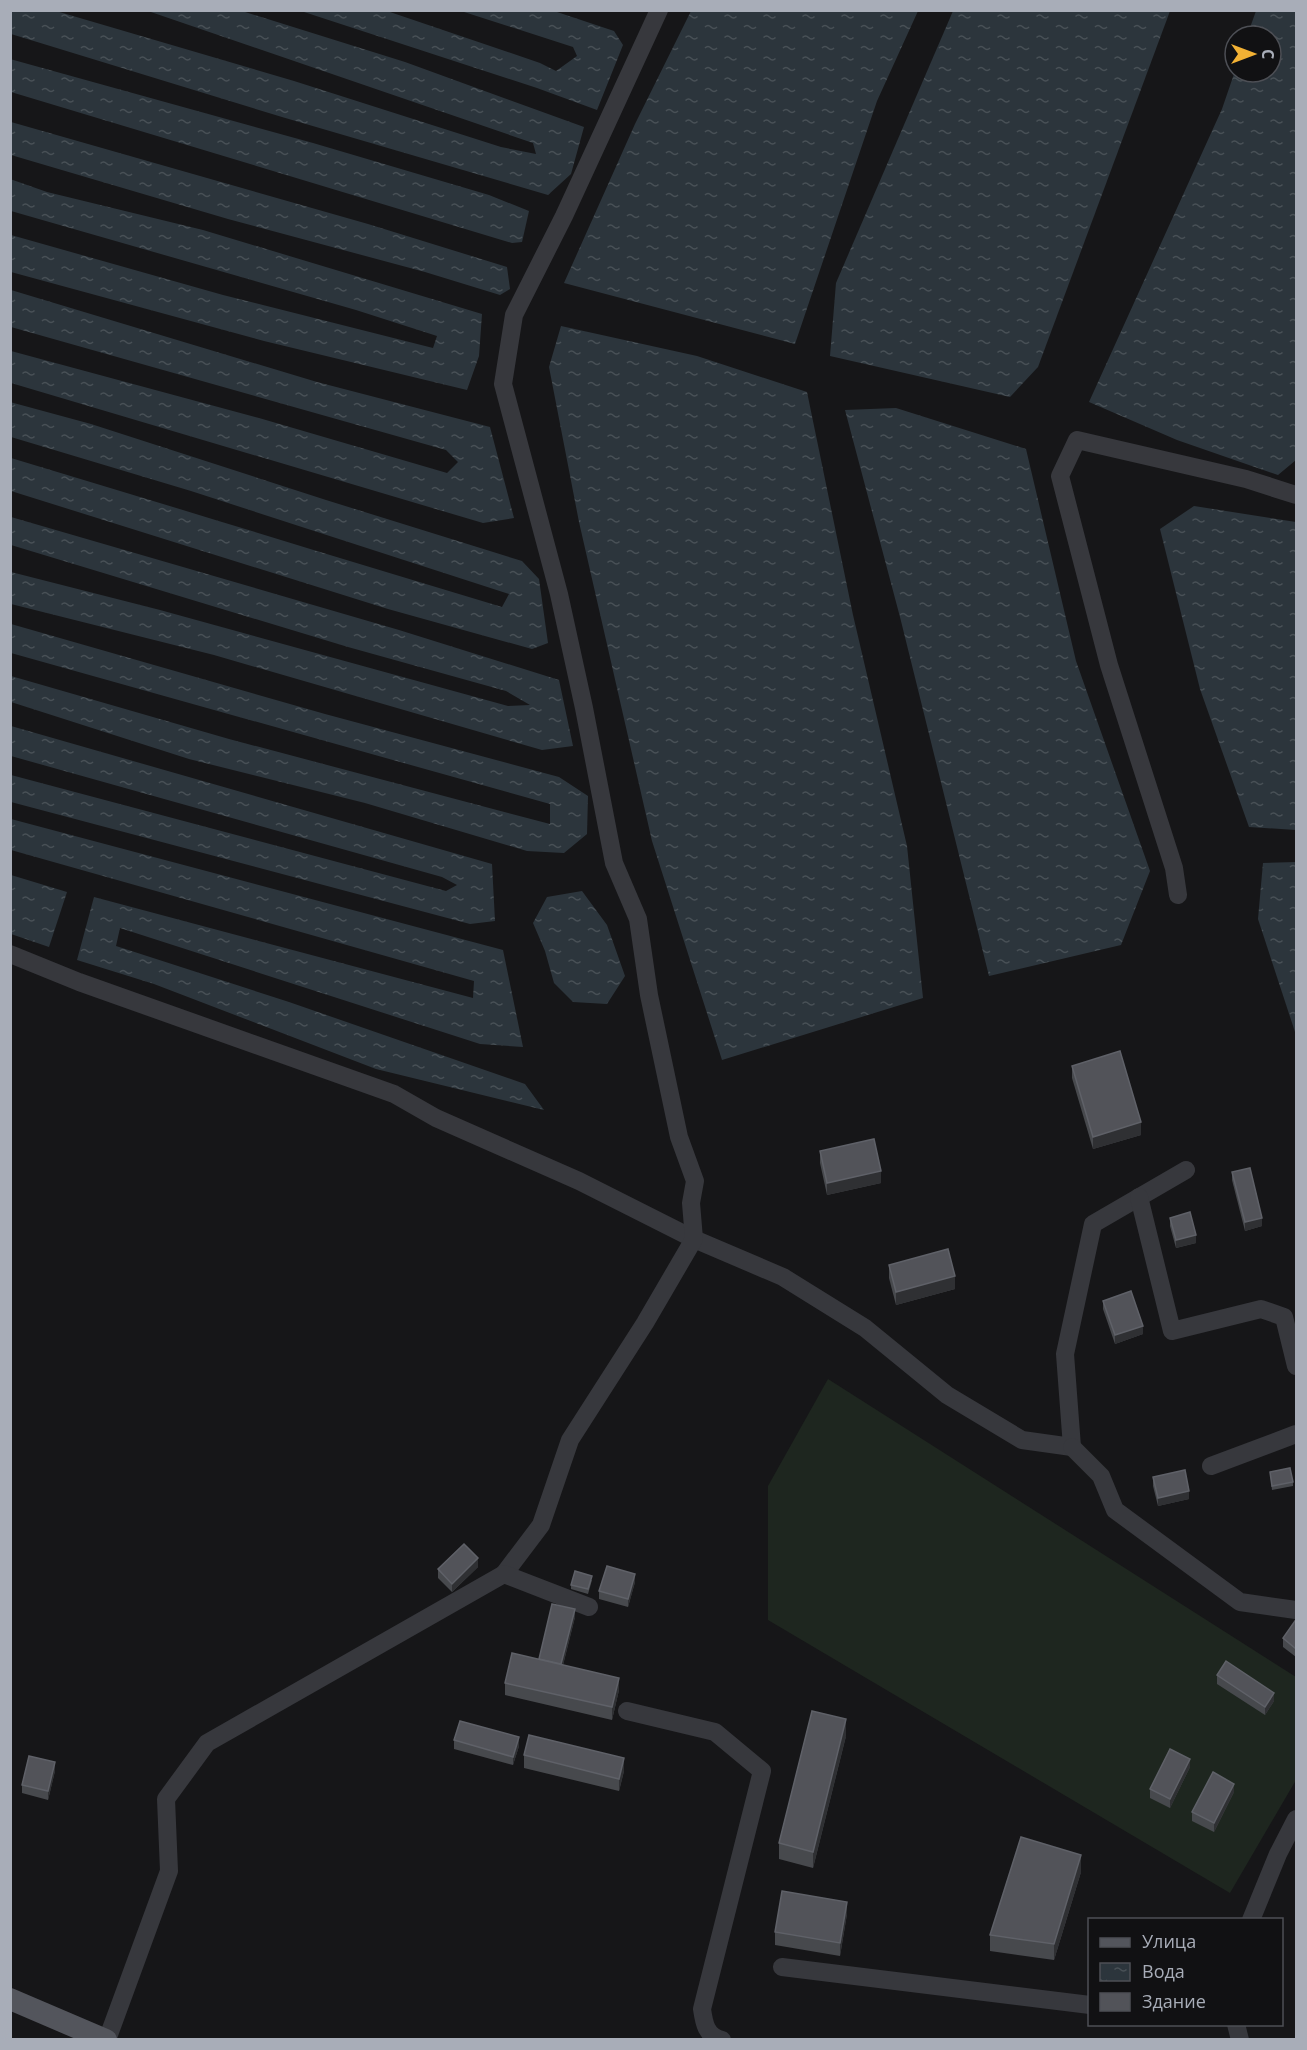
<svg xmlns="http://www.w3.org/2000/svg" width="1307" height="2050" font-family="'Open Sans',sans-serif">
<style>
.garden{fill:#1e261f}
.water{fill:url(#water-ripples)}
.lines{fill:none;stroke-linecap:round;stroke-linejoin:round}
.minor{stroke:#37383d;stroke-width:18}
.major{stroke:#53555c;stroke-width:22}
.wall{fill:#47494d}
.shaded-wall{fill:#2f3033}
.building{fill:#525359;stroke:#5f6168;stroke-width:1.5}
</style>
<defs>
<pattern id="water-ripples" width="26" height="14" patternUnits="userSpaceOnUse" patternTransform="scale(1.5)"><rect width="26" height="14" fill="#2c353c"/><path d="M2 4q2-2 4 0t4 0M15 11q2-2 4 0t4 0" fill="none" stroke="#485056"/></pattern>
</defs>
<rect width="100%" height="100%" fill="#161618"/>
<!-- garden -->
<polygon class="garden" points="828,1379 1296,1677 1296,1780 1230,1893 768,1620 768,1486"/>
<!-- water -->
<g class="water">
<polygon points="10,11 56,11 294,81 501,147 536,154 533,143 148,11 242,11 405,62 584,127 571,174 548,195 282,117 11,34"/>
<polygon points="301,11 387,11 540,63 556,71 577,56 573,47 461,11 554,11 614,31 623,45 597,110 537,88"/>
<polygon points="691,11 918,11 877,101 795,344 564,283 635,124"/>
<polygon points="953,11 1170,11 1038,367 1010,397 830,356 836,283"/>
<polygon points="1256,11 1296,11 1296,460 1278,475 1177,440 1089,402 1222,109 1235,71 1271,72 1271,36 1247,36"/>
<polygon points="10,59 313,143 489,195 529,211 522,242 512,243 11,92"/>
<polygon points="11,122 368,224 507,267 510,289 500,295 425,272 228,219 11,155"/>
<polygon points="10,179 47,192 203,230 482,314 479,356 467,390 264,341 11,272 11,235 223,295 433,348 437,336 356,310 11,211"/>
<polygon points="11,290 317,382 490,427 514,518 483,523 11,383 11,351 259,418 447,473 458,462 446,450 11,327"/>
<polygon points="561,326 697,356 807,392 853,615 907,846 923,998 722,1060 652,841 579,522 549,367"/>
<path d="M10,402L91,424L326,500L522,561L539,579L548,643L532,649L388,609L11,491V458C175,507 338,558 502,607L509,594L191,491L11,437Z"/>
<polygon points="896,408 1026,449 1076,661 1150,871 1121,945 989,976 900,617 845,410"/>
<polygon points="1194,506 1296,522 1296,830 1249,827 1200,689 1160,529"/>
<polygon points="11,517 399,630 559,680 573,746 542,750 214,655 11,604 11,572 160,610 508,706 530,705 506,691 348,647 11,545"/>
<polygon points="11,624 325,714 559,777 588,796 587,834 564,853 527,851 365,803 189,759 11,702 11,676 229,739 550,824 550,804 11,653"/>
<polygon points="11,726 492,864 495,921 470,924 11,802 11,775 446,891 457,885 442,877 11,756"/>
<polygon points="11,819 503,950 523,1047 480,1044 120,928 116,946 289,1002 525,1084 544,1110 376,1069 154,984 77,960 94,897 473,998 474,981 11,850"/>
<polygon points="1296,862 1296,1035 1258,919 1263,863"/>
<polygon points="11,875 67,892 49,947 11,934"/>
<polygon points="582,891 607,925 625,976 607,1004 573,1002 554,983 545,951 533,923 547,897"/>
</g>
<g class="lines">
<!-- minor -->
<g class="minor">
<polyline points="1178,895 1174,868 1109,665 1060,476 1077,440 1246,479 1296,495"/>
<polyline points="10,954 79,982 394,1094 436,1118 579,1181 694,1239 783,1277 865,1328 947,1395 1022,1440 1072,1447 1065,1354 1093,1224 1186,1170"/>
<polyline points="1139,1197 1172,1331 1261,1309 1284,1317 1296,1366"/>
<polyline points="1072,1447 1101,1476 1115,1510 1240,1602 1296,1610"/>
<polyline points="1211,1466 1296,1434"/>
<polyline points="504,1574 541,1525 570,1440 645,1323 694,1239 691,1203 695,1181 679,1137 649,995 638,919 614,863 584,708 559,594 503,384 514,315 564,216 659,10"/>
<path d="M627,1711L715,1732L762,1771L702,2009C704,2023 706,2036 722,2040"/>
<polyline points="1251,1920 1278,1854 1296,1819"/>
<polyline points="782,1967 1090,2005"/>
<polyline points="1236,2024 1240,2040"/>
<polyline points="107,2040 169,1871 166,1799 207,1743 504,1574 589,1607"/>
</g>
<!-- major -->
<polyline class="major" points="10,1999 106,2040"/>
</g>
<!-- wall -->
<g class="wall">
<polygon points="1072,1066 1141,1135 1093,1149 1072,1078"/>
<polygon points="820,1151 881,1183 827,1195 820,1163"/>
<polygon points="1232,1172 1262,1226 1245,1231 1232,1180"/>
<polygon points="1170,1218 1196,1243 1176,1248 1170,1226"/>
<polygon points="889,1265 955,1289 896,1305 889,1278"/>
<polygon points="1103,1301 1143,1334 1115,1344 1103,1309"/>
<polygon points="1270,1472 1293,1482 1293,1486 1272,1490"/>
<polygon points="1153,1477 1189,1499 1158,1506 1153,1486"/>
<polygon points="478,1567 452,1592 438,1578 438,1569"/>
<polygon points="592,1580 588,1594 571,1589 571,1585"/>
<polygon points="635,1582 628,1607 599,1599 599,1591"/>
<polygon points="575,1617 563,1665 619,1690 612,1720 505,1695 505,1683 539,1660"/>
<polygon points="1296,1622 1296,1657 1283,1647 1283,1638"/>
<polygon points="1217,1675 1274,1701 1265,1715 1217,1684"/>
<polygon points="846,1736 813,1868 779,1859 779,1843"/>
<polygon points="454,1740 519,1746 513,1765 454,1749"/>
<polygon points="524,1755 624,1771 619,1791 524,1768"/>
<polygon points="1190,1767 1170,1808 1150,1798 1150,1789"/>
<polygon points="55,1771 48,1800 22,1793 22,1785"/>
<polygon points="1234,1792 1214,1832 1192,1821 1192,1812"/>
<polygon points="1081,1872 1054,1960 990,1951 990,1935"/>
<polygon points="847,1914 840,1956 775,1945 775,1932"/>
</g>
<!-- shaded-wall -->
<g class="shaded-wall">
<polygon points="1141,1122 1141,1135 1093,1149 1093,1137"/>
<polygon points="881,1171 881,1183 827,1195 827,1183"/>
<polygon points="1262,1218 1262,1226 1245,1231 1245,1222"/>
<polygon points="1196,1235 1196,1243 1176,1248 1176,1240"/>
<polygon points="955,1276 955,1289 896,1305 896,1292"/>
<polygon points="1143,1326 1143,1334 1115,1344 1115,1335"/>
<polygon points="1189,1491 1189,1499 1158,1506 1158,1498"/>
<polygon points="478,1558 478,1567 452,1592 452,1584"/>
<polygon points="635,1574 635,1582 628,1607 628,1599"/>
<polygon points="575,1609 575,1617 561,1673 561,1664"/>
<polygon points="619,1678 619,1690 612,1720 612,1707"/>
<polygon points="1274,1693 1274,1701 1265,1715 1265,1707"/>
<polygon points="846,1719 846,1736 813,1868 813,1852"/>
<polygon points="519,1737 519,1746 513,1765 513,1757"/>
<polygon points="624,1758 624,1771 619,1791 619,1779"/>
<polygon points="1190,1759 1190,1767 1170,1808 1170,1799"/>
<polygon points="55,1762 55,1771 48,1800 48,1791"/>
<polygon points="1234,1784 1234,1792 1214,1832 1214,1823"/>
<polygon points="1081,1855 1081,1872 1054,1960 1054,1944"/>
<polygon points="847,1902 847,1914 840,1956 840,1943"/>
</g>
<!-- building -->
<g class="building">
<polygon points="1120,1051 1141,1122 1093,1137 1072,1066"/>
<polygon points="874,1139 881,1171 827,1183 820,1151"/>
<polygon points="1250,1168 1262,1218 1245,1222 1232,1172"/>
<polygon points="1190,1212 1196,1235 1176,1240 1170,1218"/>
<polygon points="948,1249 955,1276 896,1292 889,1265"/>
<polygon points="1131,1291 1143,1326 1115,1335 1103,1301"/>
<polygon points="1290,1468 1293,1482 1272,1486 1270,1472"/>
<polygon points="1185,1470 1189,1491 1158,1498 1153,1477"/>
<polygon points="464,1544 478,1558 452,1584 438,1569"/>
<polygon points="607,1566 635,1574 628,1599 599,1591"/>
<polygon points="575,1571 592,1576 588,1589 571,1585"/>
<polygon points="552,1604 575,1609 561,1664 539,1659"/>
<polygon points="1295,1621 1296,1622 1296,1649 1283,1638"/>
<polygon points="512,1653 619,1678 612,1707 505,1683"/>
<polygon points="1226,1661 1274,1693 1265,1707 1217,1675"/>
<polygon points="812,1711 846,1719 813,1852 779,1843"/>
<polygon points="460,1721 519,1737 513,1757 454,1740"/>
<polygon points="529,1735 624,1758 619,1779 524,1755"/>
<polygon points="1170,1749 1190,1759 1170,1799 1150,1789"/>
<polygon points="29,1756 55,1762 48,1791 22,1785"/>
<polygon points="1213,1772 1234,1784 1214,1823 1192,1812"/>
<polygon points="1021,1837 1081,1855 1054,1944 990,1935"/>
<polygon points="782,1891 847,1902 840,1943 775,1932"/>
</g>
<!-- border -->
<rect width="1307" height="2050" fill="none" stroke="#a8adb8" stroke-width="24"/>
<!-- legend -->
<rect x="1088" y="1918" width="195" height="108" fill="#111113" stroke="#4d4f55" stroke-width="1.5"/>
<rect x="1100" y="1938" width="30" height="9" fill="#53555c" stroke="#4d4f55" stroke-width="1.5"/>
<text x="1142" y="1948" font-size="18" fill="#a8adb8">Улица</text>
<rect x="1100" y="1963" width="30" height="18" fill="url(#water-ripples)" stroke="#4d4f55" stroke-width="1.5"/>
<text x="1142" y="1978" font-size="18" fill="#a8adb8">Вода</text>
<rect x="1100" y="1993" width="30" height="18" fill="#525359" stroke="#4d4f55" stroke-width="1.5"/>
<text x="1142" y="2008" font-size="18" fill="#a8adb8">Здание</text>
<!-- north arrow -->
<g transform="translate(1253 54) rotate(90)"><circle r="28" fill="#111113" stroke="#4d4f55" stroke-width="1.5"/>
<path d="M0-4.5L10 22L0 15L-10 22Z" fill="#f2b134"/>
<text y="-9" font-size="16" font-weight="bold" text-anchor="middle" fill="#a8adb8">С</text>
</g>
</svg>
